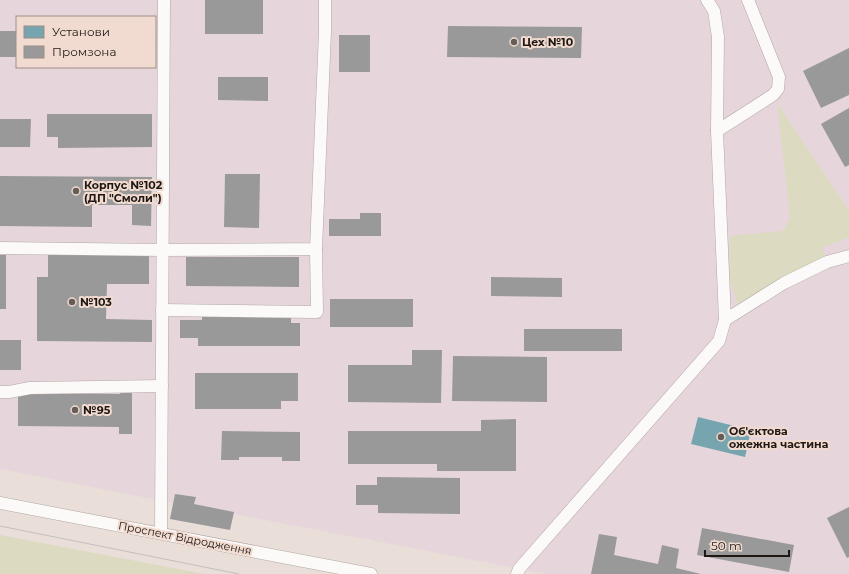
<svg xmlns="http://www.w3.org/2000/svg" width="849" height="574" font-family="Montserrat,sans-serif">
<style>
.industrial{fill:#e6d6dc;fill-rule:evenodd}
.green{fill:#dcdac0}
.public{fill:#76a5af}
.industry{fill:#999}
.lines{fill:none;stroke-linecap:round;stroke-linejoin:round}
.minor-casing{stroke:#b1a8a3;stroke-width:13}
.minor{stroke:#fcfaf9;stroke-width:12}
.tram{stroke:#c2bfbd;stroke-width:1}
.poi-dot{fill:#665d58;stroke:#f1dbd0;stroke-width:1.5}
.labels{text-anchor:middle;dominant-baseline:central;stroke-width:4;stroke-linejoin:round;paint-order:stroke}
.poi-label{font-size:11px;font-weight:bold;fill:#1f1713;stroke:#f1dbd0;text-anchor:start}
.street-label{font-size:11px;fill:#1f1713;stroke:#f1dbd0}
</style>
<rect width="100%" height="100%" fill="#e9ded8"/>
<!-- industrial -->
<path class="industrial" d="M0,0H849V574H547L234,514L230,530L170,519L173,503L0,469ZM17,17H155V67H17Z"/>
<!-- green -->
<g class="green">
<polygon points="777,103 848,209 849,209 849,237 822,248 827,262 740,311 729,278 730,236 783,231 790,218"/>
<polygon points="0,535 204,574 0,574"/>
</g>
<!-- public -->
<polygon class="public" points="698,417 751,430 745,457 691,444"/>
<!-- industry -->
<g class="industry">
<rect x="205" y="0" width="58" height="34"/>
<polygon points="448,26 582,27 581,58 447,57"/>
<rect x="0" y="31" width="17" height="26"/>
<rect x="339" y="35" width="31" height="37"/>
<polygon points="849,48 849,95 821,108 803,71"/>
<polygon points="218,77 268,77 268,101 218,100"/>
<polygon points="849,108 849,165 845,167 821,124"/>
<polygon points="47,114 152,114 152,147 58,148 58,137 47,137"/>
<polygon points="0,119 31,119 30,147 0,147"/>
<polygon points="225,174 260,174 259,228 224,227"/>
<polygon points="0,176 152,177 151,226 132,225 132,205 92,205 92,227 0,226"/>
<polygon points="360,213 381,213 381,236 329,236 329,219 360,219"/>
<polygon points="48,254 149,255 149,284 107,284 106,319 152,320 152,342 37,341 37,277 48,277"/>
<rect x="0" y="255" width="6" height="54"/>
<polygon points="186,257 299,257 299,287 186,286"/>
<polygon points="491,277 562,278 562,297 491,296"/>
<rect x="330" y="299" width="83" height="28"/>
<polygon points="202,315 291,315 291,323 300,323 300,346 198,346 198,338 180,338 180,320 202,320"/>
<rect x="524" y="329" width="98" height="22"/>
<rect x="0" y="340" width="21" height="30"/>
<polygon points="412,350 442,350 441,403 348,402 348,365 412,365"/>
<polygon points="453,356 547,357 547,402 452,401"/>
<polygon points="195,373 298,373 298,401 281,401 281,409 195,409"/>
<polygon points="120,390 132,391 132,434 119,434 119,427 18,426 18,393 120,394"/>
<polygon points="516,419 516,471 437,471 437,464 348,464 348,431 481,431 481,420"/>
<polygon points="222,431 300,432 300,461 282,461 282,457 239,457 239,460 221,460"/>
<polygon points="377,477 460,478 460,514 378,513 378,505 356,505 356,485 377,485"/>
<polygon points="175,494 196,497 194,504 234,512 230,530 170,519"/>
<polygon points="849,507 849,557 847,558 827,518"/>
<polygon points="702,528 794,545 789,572 697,555"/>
<polygon points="599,534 617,537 614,555 658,564 662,545 679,549 676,568 701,574 591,574"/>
</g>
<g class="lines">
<!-- minor casing -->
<g class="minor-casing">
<g id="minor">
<polyline points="717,131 773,95 778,89 779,77 748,0"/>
<polyline points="0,248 163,250 316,249 325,31 325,0"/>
<polyline points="162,310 317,312 316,249"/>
<polyline points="725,320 784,283 827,262 849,256"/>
<polyline points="0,392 9,392 30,388 162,386"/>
<polyline points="0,503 371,574"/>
<polyline points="161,533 164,0"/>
<polyline points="517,574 519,569 719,341 725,320 717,131 718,37 714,11 707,0"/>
</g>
</g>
<!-- minor -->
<use href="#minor" class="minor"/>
<!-- tram -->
<polyline class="tram" points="0,526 239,574"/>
</g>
<!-- markers -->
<g class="poi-dot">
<circle cx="514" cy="42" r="4"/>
<circle cx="76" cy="191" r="4"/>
<circle cx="72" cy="302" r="4"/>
<circle cx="75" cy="410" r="4"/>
<circle cx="721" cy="437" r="4"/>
</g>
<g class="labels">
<!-- poi labels -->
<g class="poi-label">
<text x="522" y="42">Цех №10</text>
<text x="84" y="185">Корпус №102<tspan x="84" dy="13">(ДП "Смоли")</tspan></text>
<text x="80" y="302">№103</text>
<text x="83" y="410">№95</text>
<text x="729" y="431">Об'єктова<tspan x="729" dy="13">ожежна частина</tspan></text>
</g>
<!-- street labels -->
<g class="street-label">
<text transform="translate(185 538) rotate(11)">Проспект Відродження</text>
</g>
</g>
<!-- legend -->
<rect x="16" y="16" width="140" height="52" fill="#f1dbd0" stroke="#9d8d84"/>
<rect x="24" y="26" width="20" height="12" fill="#76a5af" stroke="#9d8d84"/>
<text x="52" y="36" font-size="12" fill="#1f1713">Установи</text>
<rect x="24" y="46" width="20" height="12" fill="#999999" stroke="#9d8d84"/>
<text x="52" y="56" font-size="12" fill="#1f1713">Промзона</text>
<!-- scale -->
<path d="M705 550v6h84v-6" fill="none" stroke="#1f1713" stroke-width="2"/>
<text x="711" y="550" font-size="12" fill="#1f1713" stroke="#f1dbd0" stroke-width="3" paint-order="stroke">50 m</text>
</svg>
